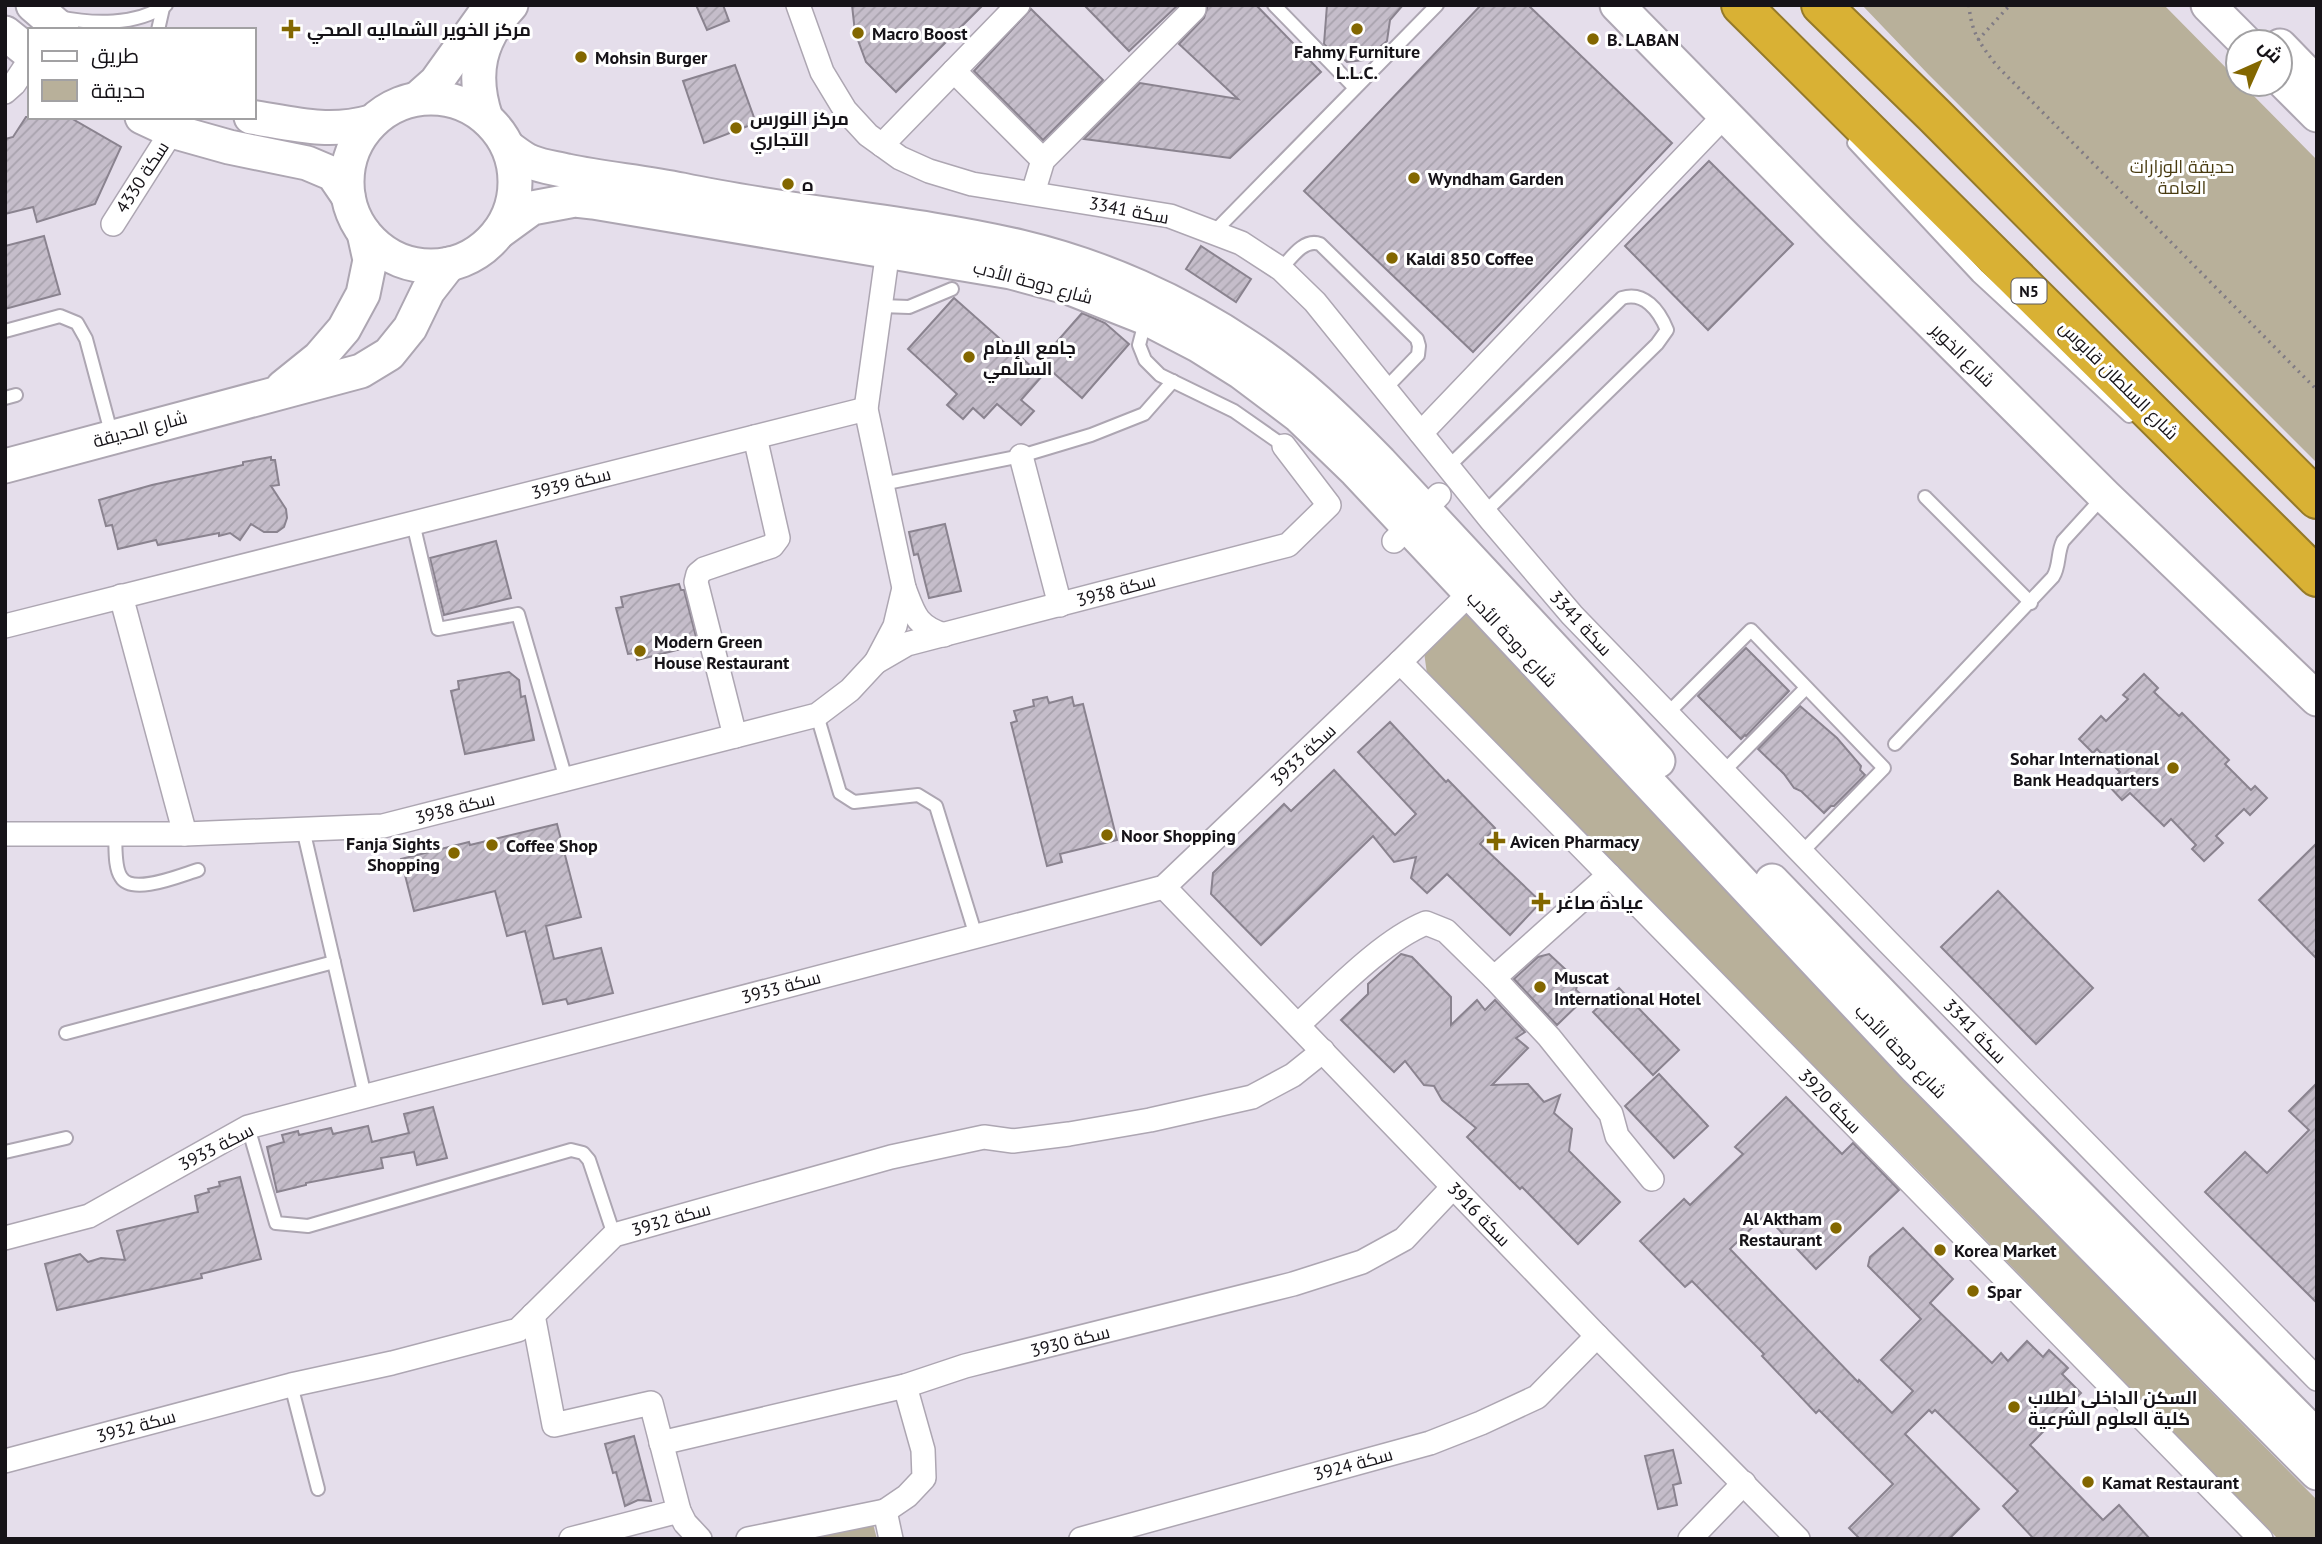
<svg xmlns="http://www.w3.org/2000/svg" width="2322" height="1544" font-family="'PT Sans',Cairo,sans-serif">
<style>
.green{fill:#b8b09a}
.building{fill:url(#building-hatch);stroke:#8a838f;stroke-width:2}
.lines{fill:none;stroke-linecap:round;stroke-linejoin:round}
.lane-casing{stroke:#ada6b2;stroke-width:16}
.street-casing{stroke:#ada6b2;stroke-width:26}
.secondary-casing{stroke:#ada6b2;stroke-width:37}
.highway-casing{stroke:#957a2a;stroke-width:42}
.path{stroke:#807b84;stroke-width:3.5;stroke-dasharray:2 5;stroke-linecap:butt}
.lane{stroke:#fff;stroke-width:12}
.street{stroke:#fff;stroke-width:23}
.secondary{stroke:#fff;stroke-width:33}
.highway{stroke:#d9b134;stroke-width:38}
.poi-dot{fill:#836700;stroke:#fff;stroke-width:2.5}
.labels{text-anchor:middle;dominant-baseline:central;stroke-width:6;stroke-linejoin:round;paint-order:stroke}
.shield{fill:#fff;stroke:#5c5a5d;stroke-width:2}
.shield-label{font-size:16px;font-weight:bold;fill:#161318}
.poi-label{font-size:18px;font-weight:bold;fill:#161318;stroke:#fff;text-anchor:start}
.park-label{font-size:18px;fill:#493b10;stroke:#fff}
.street-label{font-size:18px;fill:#161318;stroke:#fff}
</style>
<defs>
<pattern id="building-hatch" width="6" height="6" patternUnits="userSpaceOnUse" patternTransform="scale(1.75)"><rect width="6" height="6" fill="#c5bdca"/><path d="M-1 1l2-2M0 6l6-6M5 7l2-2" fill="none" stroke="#a8a2ad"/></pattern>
</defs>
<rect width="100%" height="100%" fill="#e5deeb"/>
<!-- green -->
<g class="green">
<polygon points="1862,5 2164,5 2238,80 2238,84 2242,84 2317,160 2317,463 1928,74"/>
<polygon points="1463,614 1475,615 1976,1153 2317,1500 2317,1539 2278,1539 1928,1181 1427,674 1424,652"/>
<polygon points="872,1520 877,1539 797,1539"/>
</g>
<!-- building -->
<g class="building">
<polygon points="696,5 723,5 729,21 707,30"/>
<polygon points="852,5 983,5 896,92 866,62 855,32"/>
<polygon points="1084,5 1178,5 1129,51"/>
<polygon points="1208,5 1256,5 1321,72 1230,158 1084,139 1140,83 1238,99 1179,44 1204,18"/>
<polygon points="1327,5 1403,5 1390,20 1387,41 1364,60 1347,62 1339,55 1337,57 1324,44"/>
<polygon points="1481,5 1528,5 1672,143 1473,352 1304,191"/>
<polygon points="1031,9 1103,80 1043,140 974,71"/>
<polygon points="735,65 756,123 704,143 683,81"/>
<polygon points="26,117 69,117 121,147 95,204 37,222 33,207 5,214 5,139 13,137"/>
<polygon points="1709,161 1793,244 1708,330 1625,246"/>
<polygon points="44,236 60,294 5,309 5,246"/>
<polygon points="1201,246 1251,279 1236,302 1186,269"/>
<polygon points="954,298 1042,376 1021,400 1034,411 1021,425 997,404 984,418 973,408 963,419 947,405 957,394 908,349"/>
<polygon points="1082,313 1105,323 1129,344 1082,398 1040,361"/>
<polygon points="271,457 271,460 275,460 279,485 271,486 286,509 287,518 284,527 277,532 264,532 251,524 240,540 230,533 219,536 219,533 158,545 156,540 118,549 112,525 106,526 99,500 152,485 243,465 243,462"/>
<polygon points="945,524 961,591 929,598 918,554 914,555 909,532"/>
<polygon points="496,541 511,598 444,615 430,558"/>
<polygon points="679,584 681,590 684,590 696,637 691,638 693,646 637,660 636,653 628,654 616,608 623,607 621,597"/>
<polygon points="1746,648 1789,691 1746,736 1745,735 1741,739 1698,696"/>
<polygon points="509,672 519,680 521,697 525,696 534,740 465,754 451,691 459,689 458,681"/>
<polygon points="2144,674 2158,688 2154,692 2179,716 2182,713 2229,760 2225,764 2251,790 2255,786 2267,798 2250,815 2244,809 2216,836 2223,843 2204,861 2192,849 2196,845 2171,819 2164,826 2130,793 2122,800 2108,785 2120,772 2097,749 2093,753 2079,739 2101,716 2106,721 2128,699 2123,695"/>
<polygon points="1047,697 1049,703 1072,697 1074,706 1083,704 1117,840 1060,854 1062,862 1047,866 1011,723 1017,721 1014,711 1034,706 1033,700"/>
<polygon points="1800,706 1837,738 1861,766 1860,770 1865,775 1834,806 1831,806 1824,813 1801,791 1794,788 1784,774 1758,749"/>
<polygon points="1390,722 1446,782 1448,780 1495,828 1480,844 1541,902 1510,935 1447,874 1427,893 1411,878 1416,857 1394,862 1373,836 1261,945 1211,894 1213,873 1284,804 1291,811 1334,770 1395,835 1416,814 1358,752"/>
<polygon points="557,824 581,917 546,926 554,959 601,948 613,993 568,1004 566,999 543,1004 525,931 507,936 495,891 414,911 401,859 469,842 470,845"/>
<polygon points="2317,843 2317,959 2259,900"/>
<polygon points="1998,891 2093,988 2036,1044 1941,947"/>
<polygon points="1401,954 1412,957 1451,997 1451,1025 1477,1000 1485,1010 1495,1000 1525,1032 1516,1038 1528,1048 1492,1085 1528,1084 1544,1102 1560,1095 1554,1113 1572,1129 1569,1151 1620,1202 1578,1244 1522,1187 1520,1189 1467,1137 1476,1128 1442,1100 1434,1086 1424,1085 1405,1061 1394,1072 1341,1020 1368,994 1368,984"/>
<polygon points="1549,954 1578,981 1576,990 1585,998 1557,1025 1514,979 1538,957"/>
<polygon points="1619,988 1679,1050 1653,1075 1593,1012"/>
<polygon points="1659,1074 1708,1126 1674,1158 1625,1106"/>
<polygon points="2317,1083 2317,1303 2205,1192 2245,1152 2267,1173 2309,1130 2289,1111"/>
<polygon points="1786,1097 1842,1154 1853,1143 1899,1190 1816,1269 1765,1215 1730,1249 1858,1382 1859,1380 1892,1413 1913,1391 1881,1360 1921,1319 1868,1266 1870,1257 1903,1228 1953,1279 1930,1303 1992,1363 2001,1353 2008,1361 2027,1341 2043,1357 2049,1350 2068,1368 2062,1374 2081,1393 2030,1445 2103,1520 2119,1505 2150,1539 2034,1539 2003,1506 2018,1491 1935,1410 1932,1413 1929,1410 1905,1434 1979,1509 1949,1539 1860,1539 1849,1528 1893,1484 1819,1410 1816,1413 1762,1356 1764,1354 1692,1281 1685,1287 1640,1241 1684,1199 1690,1205 1743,1154 1735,1147"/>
<polygon points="433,1107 447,1158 417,1165 414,1152 381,1158 383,1168 306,1183 306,1185 277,1192 267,1147 284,1142 282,1135 298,1131 299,1135 331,1128 333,1134 368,1126 372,1142 409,1133 404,1114"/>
<polygon points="240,1177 261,1259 201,1274 202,1278 57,1310 45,1264 80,1254 88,1262 101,1258 125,1260 117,1231 198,1212 195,1196 209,1192 208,1189 220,1186 219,1182"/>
<polygon points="634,1436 651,1501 638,1500 625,1506 616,1472 613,1473 605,1444"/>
<polygon points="1673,1450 1681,1483 1673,1485 1677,1505 1658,1509 1645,1456"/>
</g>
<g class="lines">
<!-- lane casing -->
<g class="lane-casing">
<g id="lane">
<polyline points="1274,5 1355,88"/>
<path d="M58,17C92,24 136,26 166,5"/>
<polyline points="158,30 163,8"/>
<polyline points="1854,143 1978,276 2129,416"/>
<polyline points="1212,234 1437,5"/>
<path d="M1281,269C1291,258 1304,238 1320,244L1417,339L1419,346L1418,355L1385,389"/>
<polyline points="881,306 909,307 952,289"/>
<polyline points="1146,318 1139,345 1145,360 1160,375 1234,411 1284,446"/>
<polyline points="5,331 60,316 77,323 86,339 112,436"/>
<polyline points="5,398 16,395"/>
<path d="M1448,467L1622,298C1644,291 1659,310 1667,330L1657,344L1485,512"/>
<polyline points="882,484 1021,456 1091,435 1144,414 1173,381"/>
<polyline points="1925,497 2031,603"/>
<polyline points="413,523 438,629 518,614 566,779"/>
<polyline points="1667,714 1751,630 1884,768 1801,853"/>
<polyline points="817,715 840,793 854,802 918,795 936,806 976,936"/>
<path d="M1895,744L2053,577C2060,566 2057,553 2063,541L2104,496"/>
<polyline points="1723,772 1806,688"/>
<polyline points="303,829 365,1096"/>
<path d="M115,834C116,846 114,867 121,877C132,896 181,875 198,870"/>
<polyline points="66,1033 334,962"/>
<polyline points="248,1127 276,1223 308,1226 571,1150 583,1153 589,1160 614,1235"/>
<polyline points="5,1152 66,1138"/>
<polyline points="291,1385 318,1489"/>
</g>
</g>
<!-- street casing -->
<g class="street-casing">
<g id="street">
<polyline points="798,5 822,72 845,110 868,135 900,158 929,171 972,184 1170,216 1241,243 1281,269 1315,302 1491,520 1572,615 1888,942 2317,1379"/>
<polyline points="954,71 1043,160"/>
<polyline points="5,92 14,84 30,60"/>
<polyline points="882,145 1018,5"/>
<polyline points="1033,193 1043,160 1194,9 1194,5"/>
<polyline points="113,224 172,131"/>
<polyline points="1421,433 1725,115"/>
<polyline points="1021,456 1060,605"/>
<polyline points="1394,541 1439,495"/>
<path d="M904,588C914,614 916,626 944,635"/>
<polyline points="121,596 185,834"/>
<polyline points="5,626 866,409"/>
<polyline points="876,662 907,644 1288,545 1329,505 1284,446"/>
<polyline points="1400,662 2261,1539"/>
<polyline points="735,736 696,582 698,574 704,569 772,546 778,538 755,437"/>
<polyline points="5,834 185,834 383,826 817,715 850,690 876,662 895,626 904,588 866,409 888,250"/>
<polyline points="1164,887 1597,1336 1798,1539"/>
<polyline points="1494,978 1549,1037 1611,1114 1617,1136 1652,1179"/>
<path d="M1298,1025C1333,993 1382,941 1426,923L1446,931L1494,978L1609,875"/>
<polyline points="5,1238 89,1216 248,1127 1164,887 1400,662 1469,594"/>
<polyline points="533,1315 554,1425 651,1403 679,1511 685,1523 700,1539"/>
<polyline points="661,1443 905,1386 965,1366 1293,1284 1362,1262 1404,1239 1453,1187"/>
<polyline points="5,1461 291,1385 392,1363 518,1330 614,1235 891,1157 984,1137 1013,1141 1069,1134 1150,1120 1252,1097 1293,1075 1323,1051"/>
<polyline points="571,1539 679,1511"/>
<polyline points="748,1539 885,1511"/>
<polyline points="891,1539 885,1511 907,1496 924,1478 923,1450 905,1386"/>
<polyline points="1081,1539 1430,1443 1481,1423 1537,1397 1597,1336"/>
<polyline points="1690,1539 1744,1483"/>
</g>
</g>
<!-- secondary casing -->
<g class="secondary-casing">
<g id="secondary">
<polyline points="33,5 62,30"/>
<polyline points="1617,5 1838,230 2105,496 2317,699"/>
<polyline points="2208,5 2245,42"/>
<polyline points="5,33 30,53"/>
<polyline points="2280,46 2317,84"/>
<polyline points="2280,78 2317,115"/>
<circle cx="431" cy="182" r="84"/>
<polyline points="418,98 436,82 484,15"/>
<polyline points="142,117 172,131 229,147 307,163 333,174 348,196"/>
<path d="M251,117C294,124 328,134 371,122"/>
<path d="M486,118C471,74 479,39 511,5"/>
<path d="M509,148C516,153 523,159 531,162C543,167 555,168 567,171C605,179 644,182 682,190C794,214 910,221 1021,247C1101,266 1180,301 1248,347C1297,379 1339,420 1380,462L1658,761"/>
<polyline points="499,232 532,208 575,200 593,202 1011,272 1070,288 1146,318 1198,345 1241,372 1298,415 1356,471 1916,1068 2317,1473"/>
<polyline points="283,387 319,358 344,329 363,294 370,260 364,233"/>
<polyline points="5,466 361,371 389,354 410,328 428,291 449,264"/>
<polyline points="1772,881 1974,1090 2317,1437"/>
</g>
</g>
<!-- highway casing -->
<g class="highway-casing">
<g id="highway">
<polyline points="1741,5 2317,577"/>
<polyline points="1821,5 1934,115 2317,499"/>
</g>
</g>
<!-- path -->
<g class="path">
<path d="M1969,5C1971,33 1981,45 1997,66L2317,390"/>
<polyline points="1978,40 2010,5"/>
</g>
<!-- lane -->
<use href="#lane" class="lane"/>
<!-- street -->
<use href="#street" class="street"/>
<!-- secondary -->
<use href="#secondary" class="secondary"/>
<!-- highway -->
<use href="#highway" class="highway"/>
</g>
<!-- markers -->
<g class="poi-dot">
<path d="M287.5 18.5h7v7h7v7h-7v7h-7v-7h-7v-7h7z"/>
<circle cx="1357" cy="29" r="7"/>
<circle cx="858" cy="33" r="7"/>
<circle cx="1593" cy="39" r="7"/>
<circle cx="581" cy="57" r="7"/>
<circle cx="736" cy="128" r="7"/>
<circle cx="1414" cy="178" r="7"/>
<circle cx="788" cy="184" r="7"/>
<circle cx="1392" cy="258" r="7"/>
<circle cx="969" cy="357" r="7"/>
<circle cx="640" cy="651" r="7"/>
<circle cx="2173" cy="768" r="7"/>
<circle cx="1107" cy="835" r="7"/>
<path d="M1492.5 830.5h7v7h7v7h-7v7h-7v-7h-7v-7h7z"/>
<circle cx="492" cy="845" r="7"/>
<circle cx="454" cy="853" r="7"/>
<path d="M1537.5 891.5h7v7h7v7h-7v7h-7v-7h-7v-7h7z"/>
<circle cx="1540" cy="987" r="7"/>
<circle cx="1836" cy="1228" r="7"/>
<circle cx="1940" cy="1250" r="7"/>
<circle cx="1973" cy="1291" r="7"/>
<circle cx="2014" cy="1407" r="7"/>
<circle cx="2088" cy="1482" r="7"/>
</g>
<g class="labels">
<!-- shield labels -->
<rect class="shield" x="2011.5" y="278.5" width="35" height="25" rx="5"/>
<g class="shield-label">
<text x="2029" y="291">N5</text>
</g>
<!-- poi labels -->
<g class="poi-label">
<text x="307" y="29">مركز الخوير الشماليه الصحي</text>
<text x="872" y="33">Macro Boost</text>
<text x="1607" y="39">B. LABAN</text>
<text x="1357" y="51" text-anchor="middle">Fahmy Furniture<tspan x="1357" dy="21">L.L.C.</tspan></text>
<text x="595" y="57">Mohsin Burger</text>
<text x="750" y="118">مركز النورس<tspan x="750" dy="21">التجاري</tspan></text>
<text x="1428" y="178">Wyndham Garden</text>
<text x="802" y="184">ه</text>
<text x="1406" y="258">Kaldi 850 Coffee</text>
<text x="983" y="347">جامع الإمام<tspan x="983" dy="21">السالمي</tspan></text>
<text x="654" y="641">Modern Green<tspan x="654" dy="21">House Restaurant</tspan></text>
<text x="2159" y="758" text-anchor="end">Sohar International<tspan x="2159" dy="21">Bank Headquarters</tspan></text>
<text x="1121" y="835">Noor Shopping</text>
<text x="1510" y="841">Avicen Pharmacy</text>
<text x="440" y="843" text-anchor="end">Fanja Sights<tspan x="440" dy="21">Shopping</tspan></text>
<text x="506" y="845">Coffee Shop</text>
<text x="1557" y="902">عيادة صاغر</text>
<text x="1554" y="977">Muscat<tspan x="1554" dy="21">International Hotel</tspan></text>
<text x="1822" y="1218" text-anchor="end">Al Aktham<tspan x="1822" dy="21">Restaurant</tspan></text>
<text x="1954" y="1250">Korea Market</text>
<text x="1987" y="1291">Spar</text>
<text x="2028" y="1397">السكن الداخلي لطلاب<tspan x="2028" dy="21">كلية العلوم الشرعية</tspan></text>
<text x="2102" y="1482">Kamat Restaurant</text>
</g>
<!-- park labels -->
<g class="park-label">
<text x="2182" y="166">حديقة الوزارات<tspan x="2182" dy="21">العامة</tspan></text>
</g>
<!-- street labels -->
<g class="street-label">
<text transform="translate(142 177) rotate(-57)">سكة 4330</text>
<text transform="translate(1129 210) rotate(11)">سكة 3341</text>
<text transform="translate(1033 282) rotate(15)">شارع دوحة الأدب</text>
<text transform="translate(1963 355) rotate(45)">شارع الخوير</text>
<text transform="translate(2119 380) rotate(45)">شارع السلطان قابوس</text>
<text transform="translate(140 429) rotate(-15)">شارع الحديقة</text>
<text transform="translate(571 483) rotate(-14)">سكة 3939</text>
<text transform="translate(1116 590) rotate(-15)">سكة 3938</text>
<text transform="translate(1581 623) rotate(47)">سكة 3341</text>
<text transform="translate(1512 639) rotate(47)">شارع دوحة الأدب</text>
<text transform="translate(1303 755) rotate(-43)">سكة 3933</text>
<text transform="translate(455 808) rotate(-14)">سكة 3938</text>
<text transform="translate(781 987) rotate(-15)">سكة 3933</text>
<text transform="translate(1975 1031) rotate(46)">سكة 3341</text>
<text transform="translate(1901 1051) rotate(46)">شارع دوحة الأدب</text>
<text transform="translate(1830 1101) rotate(46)">سكة 3920</text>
<text transform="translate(216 1147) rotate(-27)">سكة 3933</text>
<text transform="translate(1479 1214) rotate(46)">سكة 3916</text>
<text transform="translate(671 1219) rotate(-16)">سكة 3932</text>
<text transform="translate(1070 1341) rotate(-14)">سكة 3930</text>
<text transform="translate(136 1426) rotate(-15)">سكة 3932</text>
<text transform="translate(1353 1464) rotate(-15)">سكة 3924</text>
</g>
</g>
<!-- border -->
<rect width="2322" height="1544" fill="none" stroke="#161318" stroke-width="14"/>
<!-- legend -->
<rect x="28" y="28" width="228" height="91" fill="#ffffff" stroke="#a2a1a3" stroke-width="2"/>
<rect x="42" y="51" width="35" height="10" fill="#ffffff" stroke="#a2a1a3" stroke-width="2"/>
<text x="91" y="63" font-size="21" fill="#161318">طريق</text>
<rect x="42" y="80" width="35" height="21" fill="#b8b09a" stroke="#a2a1a3" stroke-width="2"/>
<text x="91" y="98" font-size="21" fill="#161318">حديقة</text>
<!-- north arrow -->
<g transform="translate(2259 63) rotate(45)"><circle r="33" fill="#ffffff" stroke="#a2a1a3" stroke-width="2"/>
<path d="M0-5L12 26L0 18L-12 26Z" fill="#836700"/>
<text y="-10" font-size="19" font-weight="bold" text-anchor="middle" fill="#161318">ش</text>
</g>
</svg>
